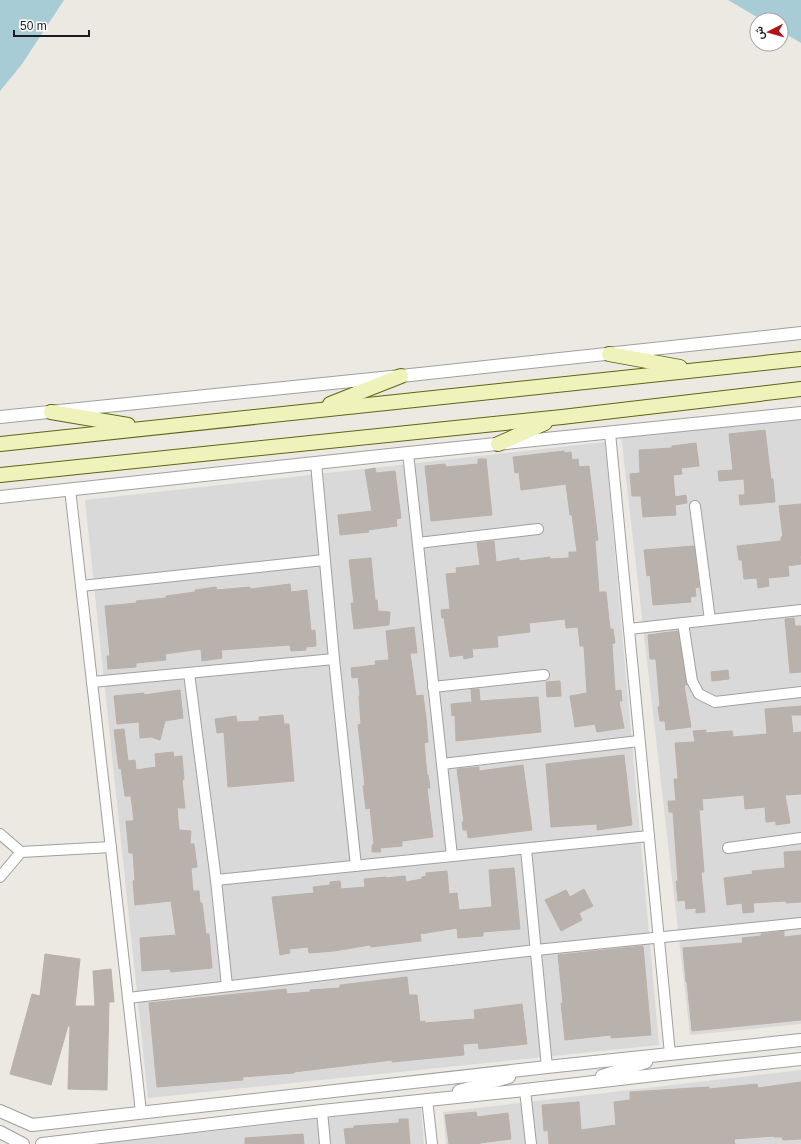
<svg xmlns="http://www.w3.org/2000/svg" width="801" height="1144" font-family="Arial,Vazirmatn,sans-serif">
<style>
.residential{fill:#dad9d9}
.water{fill:#a7ccd6}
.building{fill:#b9b2ac;stroke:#bcb0a7}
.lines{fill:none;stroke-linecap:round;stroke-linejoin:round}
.minor-casing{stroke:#a0a0a0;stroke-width:12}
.tertiary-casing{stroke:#a0a0a0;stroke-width:14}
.secondary-casing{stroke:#5e6610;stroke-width:16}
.minor{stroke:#fff;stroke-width:10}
.tertiary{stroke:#fff;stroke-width:12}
.secondary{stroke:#f0f2bb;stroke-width:14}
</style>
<rect width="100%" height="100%" fill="#ece9e3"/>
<!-- residential -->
<g class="residential">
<polygon points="801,417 801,1024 690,1035 621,435"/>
<polygon points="605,442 659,1045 148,1098 85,500"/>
<polygon points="801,1070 801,1144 446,1144 443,1112"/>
<polygon points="421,1107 424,1144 100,1144"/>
</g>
<!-- water -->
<g class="water">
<polygon points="0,0 64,0 22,64 0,91"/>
<polygon points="728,0 801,0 801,43 781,31 781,20 762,20"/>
</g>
<!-- building -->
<g class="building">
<polygon points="765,430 771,479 773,479 775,502 740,505 739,495 745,495 744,479 719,481 718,471 733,470 729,434"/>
<polygon points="696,443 699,466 681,468 682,474 673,475 675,497 686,495 687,503 675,505 676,515 643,517 641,496 632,496 630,474 640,473 639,450 672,448 672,446"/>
<polygon points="564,451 564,453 571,452 572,460 578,459 579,467 589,466 598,540 595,541 599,592 606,592 610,629 613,629 615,643 612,644 615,691 621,690 622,701 619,701 624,728 597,732 595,724 575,727 570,696 587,693 584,646 580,646 578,627 566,628 565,619 529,623 530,632 497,636 498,647 472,649 473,657 464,659 463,655 450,657 444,618 442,618 441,610 450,609 446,574 457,573 456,568 480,565 477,543 494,541 496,562 519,558 519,561 550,557 550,559 569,558 569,552 577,552 572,515 570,515 566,484 521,490 519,472 515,473 513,457"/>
<polygon points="478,459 486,459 492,515 431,521 425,466 445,464 446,467 478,464"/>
<polygon points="375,468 376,473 395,471 401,518 396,519 397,526 368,530 369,532 340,535 338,515 372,511 365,470"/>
<polygon points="801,504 801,556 800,556 801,564 788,566 789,576 768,578 769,586 758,588 757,578 744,579 742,560 739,560 737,546 781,541 781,537 783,537 779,506"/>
<polygon points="694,546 699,587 695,588 696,596 690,597 691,602 653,605 650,575 647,576 644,550"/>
<polygon points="371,558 375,600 377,600 378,611 390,612 389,625 354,629 351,603 354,603 349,560"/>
<polygon points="290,584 291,592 307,590 311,631 315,630 316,646 306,647 306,650 291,651 290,645 221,650 222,658 202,661 201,649 165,654 166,660 136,663 136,667 108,669 107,656 110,656 105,606 137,603 136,601 166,598 166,596 195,592 195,590 216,587 217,590 250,587 250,589"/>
<polygon points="794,618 795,626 801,626 801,672 790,673 785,619"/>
<polygon points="414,627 417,653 410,653 416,696 423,695 426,718 428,742 424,743 427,775 428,775 430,788 427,788 433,837 402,841 402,846 380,848 381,852 372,852 372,845 374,844 370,808 366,809 363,786 365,786 358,725 361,724 359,696 360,695 358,677 352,678 351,668 376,665 375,661 389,660 386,631"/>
<polygon points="678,631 687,685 684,685 691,727 666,730 665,721 660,721 658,707 660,706 656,659 650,659 648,635"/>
<polygon points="728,670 729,679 712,681 711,672"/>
<polygon points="560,681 561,696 547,697 546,682"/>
<polygon points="471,689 479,689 480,701 538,697 541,732 456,741 455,715 452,716 451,704 472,702"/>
<polygon points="180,690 183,718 165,721 160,740 151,737 140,738 139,722 117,724 114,696 144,693 144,695"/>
<polygon points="801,706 801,715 791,715 793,733 801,732 801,794 785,795 790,823 776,825 776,821 766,822 765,807 745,809 744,795 702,799 703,810 699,810 704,872 701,872 705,912 696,913 696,908 686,909 685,900 678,901 676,881 678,881 673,812 669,812 668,801 676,801 674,779 678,779 675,743 695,742 693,731 706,730 706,733 732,731 733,737 767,734 765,709"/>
<polygon points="283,715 284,724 289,724 294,781 228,787 224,732 217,733 215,719 236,716 237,722 259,721 259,717"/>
<polygon points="124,729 128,761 135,760 136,770 156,767 155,754 173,752 174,757 182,756 184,779 182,780 185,808 177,808 179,830 191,831 190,844 194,844 197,867 191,868 193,891 199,891 200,903 202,903 206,934 209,934 212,968 171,972 170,969 142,971 140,938 176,935 171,901 135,905 133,881 135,880 133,853 129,853 126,821 134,821 131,796 125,796 121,768 119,769 114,730"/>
<polygon points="624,755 632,825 597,830 597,824 551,827 546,764"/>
<polygon points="523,765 532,830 468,838 467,830 463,830 462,822 464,822 457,769 479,767 479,771"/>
<polygon points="801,851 801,902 786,903 786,901 753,903 754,912 743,913 742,903 727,905 724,878 753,874 752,871 785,868 784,852"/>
<polygon points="514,868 520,929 483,932 483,936 458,938 457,928 420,934 421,941 371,947 370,945 334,951 309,953 308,947 289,949 290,953 280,955 272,897 314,893 313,887 330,885 330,882 340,881 341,889 365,887 364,879 386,877 386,878 405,876 406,882 422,879 422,877 426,876 426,873 447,871 449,894 457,893 459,910 492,907 489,870"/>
<polygon points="584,889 593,906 579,913 582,920 561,931 545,900 566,890 570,897"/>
<polygon points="784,931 784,937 801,935 801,1020 692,1031 687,982 686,982 683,948 743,943 742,938 761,936 761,934"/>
<polygon points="643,946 651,1035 611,1038 611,1035 565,1040 561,1003 563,1003 558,955"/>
<polygon points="45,954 80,959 75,1006 95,1006 93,971 111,969 114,1002 109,1002 107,1090 68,1089 70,1026 68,1026 51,1085 10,1074 32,994 40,996"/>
<polygon points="407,977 409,995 417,995 420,1022 425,1021 425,1023 475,1019 474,1010 522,1004 527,1044 479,1049 478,1043 463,1044 464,1055 392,1062 392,1060 294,1072 294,1073 242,1077 243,1080 157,1087 149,1003 286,989 287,994 310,992 310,990 340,988 340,985"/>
<polygon points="801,1082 801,1139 783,1140 782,1137 774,1137 774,1136 734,1139 735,1144 549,1144 548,1130 544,1131 542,1105 579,1102 581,1130 616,1125 614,1102 630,1100 630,1092 709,1087 709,1089 757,1084 758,1088"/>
<polygon points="476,1112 477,1117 508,1113 511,1139 480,1143 480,1144 449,1144 445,1115"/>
<polygon points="399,1119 408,1119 410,1144 346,1144 344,1129 354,1128 354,1126 399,1123"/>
<polygon points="303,1134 304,1144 245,1144 245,1138"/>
</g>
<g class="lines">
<!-- minor casing -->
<g class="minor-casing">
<g id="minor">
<polyline points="610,433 670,1054"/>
<polyline points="408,453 452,856"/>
<polyline points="316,463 334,659 356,866"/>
<polyline points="70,489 141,1112"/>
<polyline points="695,506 710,620"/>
<polyline points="418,543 538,529"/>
<polyline points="81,586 324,560"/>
<polyline points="683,623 692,681 699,694 715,702 801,692"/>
<polyline points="629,629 801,610"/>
<polyline points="189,673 216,880 227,986"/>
<polyline points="92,682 334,659"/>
<polyline points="433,687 544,675"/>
<polyline points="442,764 639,741"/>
<polyline points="0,834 21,852"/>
<polyline points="728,848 801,838"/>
<polyline points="526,849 547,1067"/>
<polyline points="0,877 21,852 111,847"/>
<polyline points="216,880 649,836"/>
<polyline points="128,998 536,950 801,923"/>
<polyline points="525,1090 531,1144"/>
<polyline points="427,1099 432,1144"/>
<polyline points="322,1111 325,1144"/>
</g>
</g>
<!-- tertiary casing -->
<g class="tertiary-casing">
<g id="tertiary">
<polyline points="0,417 401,376 801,333"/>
<polyline points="0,497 408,453 801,413"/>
<polyline points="602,1076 646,1062"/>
<polyline points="459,1091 509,1077"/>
<polyline points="0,1111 32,1125 547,1067 801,1040"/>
<polyline points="0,1132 23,1144"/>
<polyline points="42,1144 322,1111 525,1090 689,1071 801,1059"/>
</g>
</g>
<!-- secondary casing -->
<g class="secondary-casing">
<g id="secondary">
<polyline points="609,354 680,367"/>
<polyline points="330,404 401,376"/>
<polyline points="51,412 128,425"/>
<polyline points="0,444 801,359"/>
<polyline points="498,444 545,423"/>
<polyline points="0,475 562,417 801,389"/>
</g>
</g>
<!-- minor -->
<use href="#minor" class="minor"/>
<!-- tertiary -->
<use href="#tertiary" class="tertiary"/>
<!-- secondary -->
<use href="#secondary" class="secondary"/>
</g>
<!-- north arrow -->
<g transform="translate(769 32) rotate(264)"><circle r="19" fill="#ffffff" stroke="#a4a4a4"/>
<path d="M0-3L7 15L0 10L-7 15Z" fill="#b31417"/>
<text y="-6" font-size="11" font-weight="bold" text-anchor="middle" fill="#1c1c1c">ش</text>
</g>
<!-- scale -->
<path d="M14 30v6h75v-6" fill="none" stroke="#1c1c1c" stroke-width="2"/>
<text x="20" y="30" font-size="12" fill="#1c1c1c" stroke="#ffffff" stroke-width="3" paint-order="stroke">50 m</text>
</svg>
